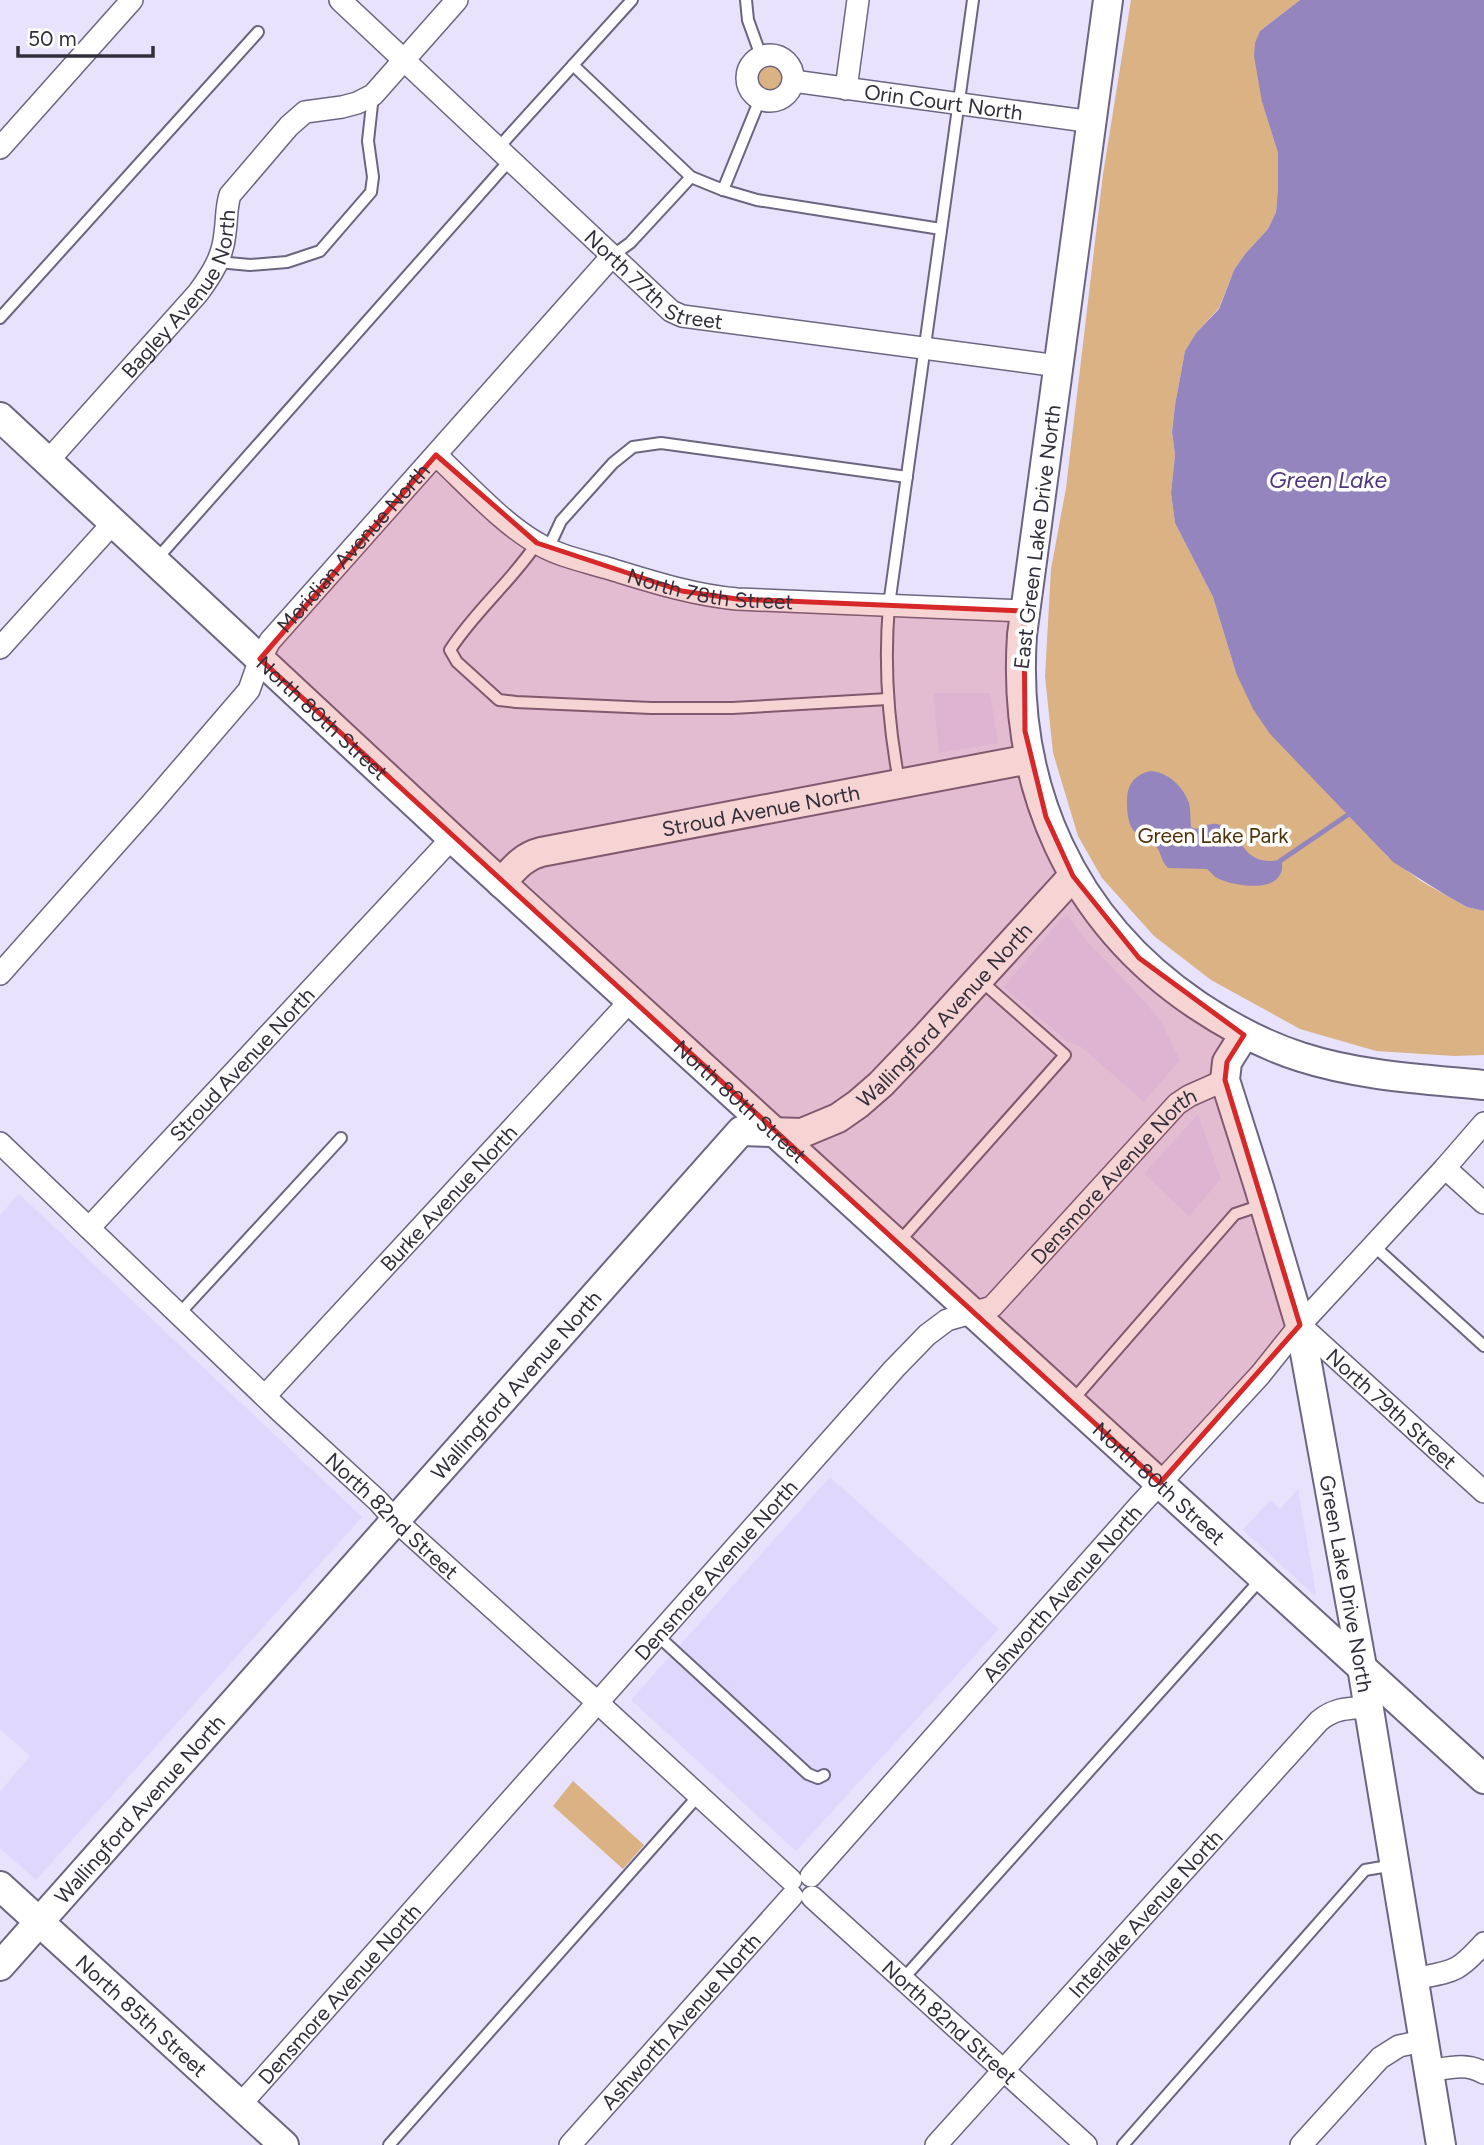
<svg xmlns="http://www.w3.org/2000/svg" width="1484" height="2145" font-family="Figtree,sans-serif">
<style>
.built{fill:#e0d7fd}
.green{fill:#dbb284}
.water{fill:#9585bf}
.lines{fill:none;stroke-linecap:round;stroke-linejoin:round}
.stream{stroke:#9585bf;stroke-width:5}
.lane-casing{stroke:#6c6580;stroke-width:14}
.street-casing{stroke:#6c6580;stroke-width:24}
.secondary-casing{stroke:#6c6580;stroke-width:32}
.lane{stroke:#fff;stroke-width:10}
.street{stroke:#fff;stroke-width:21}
.secondary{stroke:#fff;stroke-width:28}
.marked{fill:#d62828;fill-opacity:0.2;stroke:#d62828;stroke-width:5;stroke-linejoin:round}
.labels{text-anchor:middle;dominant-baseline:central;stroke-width:7;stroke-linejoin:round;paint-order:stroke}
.street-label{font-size:21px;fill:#322f3b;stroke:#fff}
.park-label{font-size:21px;fill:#513208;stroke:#fff}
.water-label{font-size:23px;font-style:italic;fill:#50387f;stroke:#fff}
</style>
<rect width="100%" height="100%" fill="#e8e2fc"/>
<!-- built -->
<g class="built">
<polygon points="933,693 990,693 998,743 939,753"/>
<polygon points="1068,915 1084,938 1147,1004 1163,1025 1180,1060 1144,1102 1080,1046 1068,1042 1003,987 1064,916 1065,917"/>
<polygon points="1198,1114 1221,1179 1189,1216 1144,1174"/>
<polygon points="19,1194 362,1517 36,1880 0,1848 0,1792 30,1756 0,1729 0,1215"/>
<polygon points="830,1477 999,1629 796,1851 631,1700"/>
<polygon points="1298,1489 1316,1594 1314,1595 1243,1530 1270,1500 1280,1509"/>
</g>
<!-- green -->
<g class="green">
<polygon points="1131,0 1300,0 1260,31 1262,102 1278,153 1278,189 1276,212 1268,229 1245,254 1234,270 1219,308 1196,333 1185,351 1175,405 1172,432 1175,455 1171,493 1175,523 1213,597 1236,673 1349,814 1388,857 1421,881 1449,897 1467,907 1484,911 1484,1055 1454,1056 1376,1051 1300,1029 1211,980 1154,936 1102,878 1078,836 1053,753 1045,676 1051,569 1066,488 1103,174"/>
<circle cx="770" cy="78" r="14"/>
<polygon points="573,1781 644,1845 623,1869 553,1806"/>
</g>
<!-- water -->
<g class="water">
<polygon points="1300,0 1484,0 1484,911 1467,907 1449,897 1393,862 1270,734 1253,709 1236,673 1213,597 1175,523 1171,493 1175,455 1172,432 1175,405 1185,351 1196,333 1219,309 1234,270 1245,254 1268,229 1276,212 1278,189 1278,153 1262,102 1254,56 1255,43 1260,31"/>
<path d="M1150,771C1168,772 1183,786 1189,803C1191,811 1190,819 1191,827L1195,829C1202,828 1209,823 1216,824C1242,826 1239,868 1279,860L1282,863C1285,894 1237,887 1219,879C1214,877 1211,872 1207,869L1168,868C1160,860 1162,853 1155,845C1150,837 1138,837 1133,830C1128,822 1127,812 1127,803C1127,786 1132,776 1150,771Z"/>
</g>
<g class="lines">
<!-- stream -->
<polyline class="stream" points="1280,861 1349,814"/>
<!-- lane casing -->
<g class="lane-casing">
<g id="lane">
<polyline points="746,0 748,20 761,56"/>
<polyline points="573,65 691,177 723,190 757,200 941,229"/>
<polyline points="498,148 632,0"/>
<polyline points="723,190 760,99"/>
<polyline points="612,256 630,243 691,177"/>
<polyline points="218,262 250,265 287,262 320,251 371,192 373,177 368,141 373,95"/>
<polyline points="0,318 258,32"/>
<path d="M537,543C511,582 475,611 450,650L457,662L499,700L516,702L651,708H732L888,699"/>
<polyline points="548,549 561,521 613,463 633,447 661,443 907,477"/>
<polyline points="155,561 510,160"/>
<path d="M899,781C888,723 884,664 889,605L973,0"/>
<polyline points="898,1243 1065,1055 980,980"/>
<polyline points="1374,1246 1484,1346"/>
<polyline points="179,1314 341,1138"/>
<polyline points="1072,1401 1235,1214 1262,1205"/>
<polyline points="657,1635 808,1774 818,1778 824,1775"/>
<polyline points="903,1979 1261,1579"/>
<polyline points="389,2145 699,1795"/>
<polyline points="1123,2145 1365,1870 1394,1865"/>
</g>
</g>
<!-- street casing -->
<g class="street-casing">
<g id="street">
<path id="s1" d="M340,0L671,311L682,316L1058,366"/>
<circle cx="770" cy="78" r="23"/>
<path id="s2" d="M793,81L1093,122"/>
<polyline points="846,89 858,0"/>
<polyline points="0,148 132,0"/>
<path id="s3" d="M436,455C466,483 502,523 537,543C558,556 584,561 607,568C650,581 692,595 737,599L1024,611"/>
<path id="s4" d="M47,462L198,293C212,274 223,257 225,233C227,220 226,207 230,195L289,126L305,112L342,107L357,103L373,95L457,0"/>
<polyline points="0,648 113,523"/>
<path id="s5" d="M0,974L152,803L249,690L260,659L270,641L612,256"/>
<path id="s6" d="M0,1143L281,1412L378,1501L396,1521L597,1702L791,1880"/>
<polyline points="1445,1168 1484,1203"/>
<path id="s7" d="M89,1228L452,838"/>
<path id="s8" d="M1300,1325L1484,1492"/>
<path id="s9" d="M265,1396L631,1000"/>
<path id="s10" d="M811,1876L1138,1507L1260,1375L1300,1325L1445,1168L1484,1123"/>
<path id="s11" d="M812,1897L1086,2145"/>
<path d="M1413,1979C1453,1971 1456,1974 1484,1943"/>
<path d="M1428,2071C1448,2068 1466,2062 1484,2073"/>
<path id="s12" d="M240,2105L894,1369L927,1335L947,1320L992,1307L1177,1104L1189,1096L1225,1080"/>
<path id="s13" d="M570,2145L792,1896"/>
<path id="s14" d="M936,2145L1319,1721C1334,1708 1349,1708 1369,1707"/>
<polyline points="1301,2145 1380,2058 1399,2046 1423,2041"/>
</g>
</g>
<!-- secondary casing -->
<g class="secondary-casing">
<g id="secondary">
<path d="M1108,0L1022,635C1012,786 1071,920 1197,1005C1230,1027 1263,1045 1301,1057C1360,1076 1423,1079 1484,1085"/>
<path id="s15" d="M0,417L452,838L1484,1779"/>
<path id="s16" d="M501,883C514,869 522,857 541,852L1030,759"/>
<path id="s17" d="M1244,1035L1227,1062L1225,1080L1259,1187L1300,1325L1362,1667L1441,2145"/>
<path id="s18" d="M0,1886L284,2145"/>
<path id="s19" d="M0,1966L741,1131L802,1133L838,1118L858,1104L881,1084L925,1038L1073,876"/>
</g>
</g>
<!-- lane -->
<use href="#lane" class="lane"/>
<!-- street -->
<use href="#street" class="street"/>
<!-- secondary -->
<use href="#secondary" class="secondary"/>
</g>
<!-- marked area -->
<path class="marked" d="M436,455L537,543L682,591L737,599L1024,611L1025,731L1046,817L1073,876L1139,958L1244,1035L1227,1062L1225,1080L1300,1325L1160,1483L260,659Z"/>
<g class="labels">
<!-- street labels -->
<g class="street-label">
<text stroke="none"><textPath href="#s2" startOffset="152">Orin Court North</textPath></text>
<text stroke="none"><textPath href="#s1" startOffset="424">North 77th Street</textPath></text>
<text stroke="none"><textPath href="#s4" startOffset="217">Bagley Avenue North</textPath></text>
<text transform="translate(1037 537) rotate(-83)">East Green Lake Drive North</text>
<text stroke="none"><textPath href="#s5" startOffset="556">Meridian Avenue North</textPath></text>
<text stroke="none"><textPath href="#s3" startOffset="315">North 78th Street</textPath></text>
<text stroke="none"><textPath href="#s15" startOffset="441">North 80th Street</textPath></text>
<text stroke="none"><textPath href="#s16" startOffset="275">Stroud Avenue North</textPath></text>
<text stroke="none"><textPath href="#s19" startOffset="1365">Wallingford Avenue North</textPath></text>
<text stroke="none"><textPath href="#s7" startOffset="224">Stroud Avenue North</textPath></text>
<text stroke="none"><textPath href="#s15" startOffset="1008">North 80th Street</textPath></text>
<text stroke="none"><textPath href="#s12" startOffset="1283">Densmore Avenue North</textPath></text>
<text stroke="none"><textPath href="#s9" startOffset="270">Burke Avenue North</textPath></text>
<text stroke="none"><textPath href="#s19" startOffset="777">Wallingford Avenue North</textPath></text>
<text stroke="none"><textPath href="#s8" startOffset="124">North 79th Street</textPath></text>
<text stroke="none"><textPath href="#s15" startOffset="1575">North 80th Street</textPath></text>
<text stroke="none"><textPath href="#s6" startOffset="541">North 82nd Street</textPath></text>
<text stroke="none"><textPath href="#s12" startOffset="716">Densmore Avenue North</textPath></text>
<text stroke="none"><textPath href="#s17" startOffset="569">Green Lake Drive North</textPath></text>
<text stroke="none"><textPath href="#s10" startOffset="378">Ashworth Avenue North</textPath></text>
<text stroke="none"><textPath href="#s19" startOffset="210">Wallingford Avenue North</textPath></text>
<text stroke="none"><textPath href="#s14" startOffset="312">Interlake Avenue North</textPath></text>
<text stroke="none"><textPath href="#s12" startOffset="149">Densmore Avenue North</textPath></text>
<text stroke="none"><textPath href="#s18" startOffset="192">North 85th Street</textPath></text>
<text stroke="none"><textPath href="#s13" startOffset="166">Ashworth Avenue North</textPath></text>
<text stroke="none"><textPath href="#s11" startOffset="186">North 82nd Street</textPath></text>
</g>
<!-- park labels -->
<g class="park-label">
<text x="1213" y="835">Green Lake Park</text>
</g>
<!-- water labels -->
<g class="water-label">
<text x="1328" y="480">Green Lake</text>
</g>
</g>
<!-- scale -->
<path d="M18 46v10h135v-10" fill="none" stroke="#322f3b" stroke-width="3.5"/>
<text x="28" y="46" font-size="21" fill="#322f3b" stroke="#ffffff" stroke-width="5" paint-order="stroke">50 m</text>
</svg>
